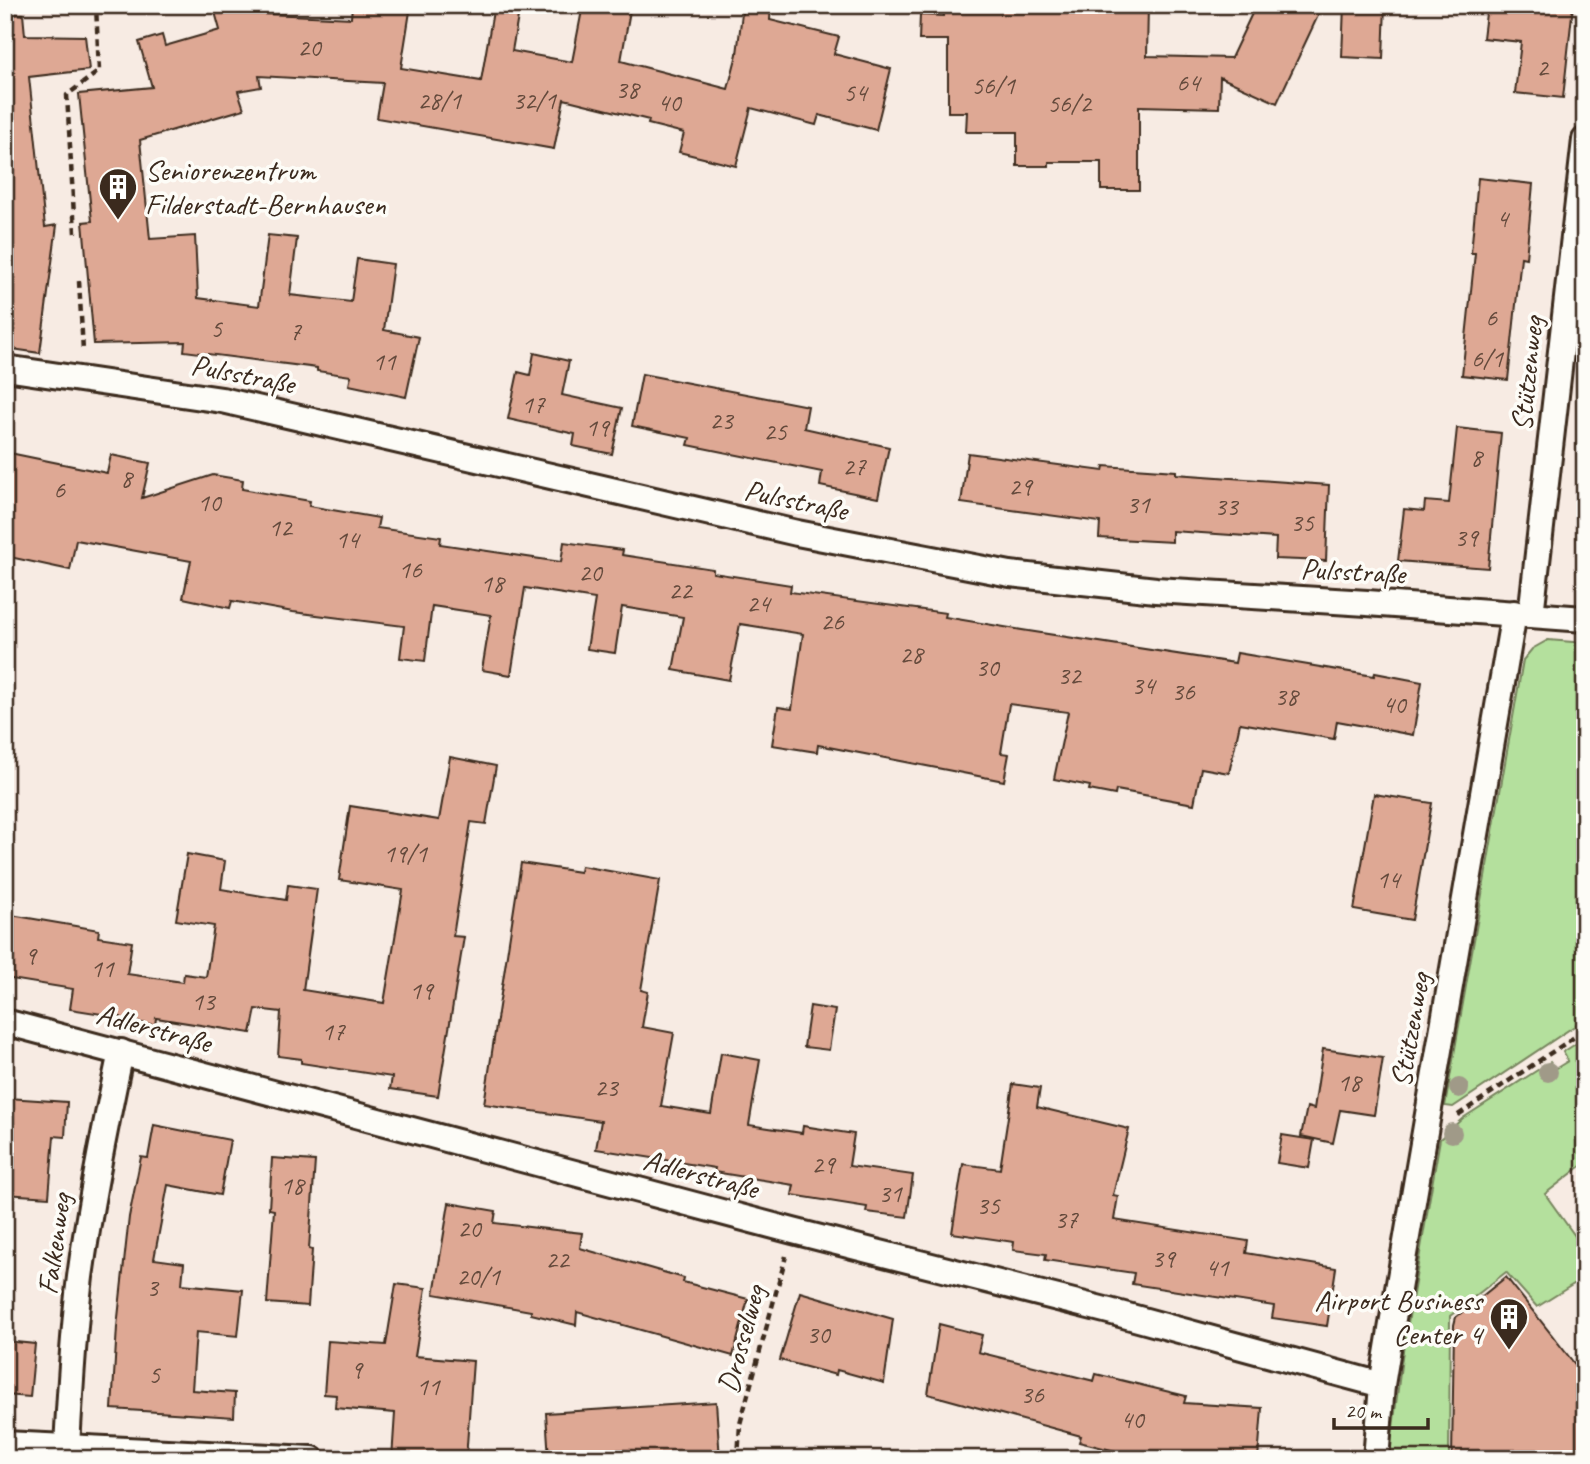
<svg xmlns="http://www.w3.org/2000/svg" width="1590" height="1464" font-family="Caveat,sans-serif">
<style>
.green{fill:#b4e09d;stroke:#78855e;stroke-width:2}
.building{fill:#dea894;stroke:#3b2a1e;stroke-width:2}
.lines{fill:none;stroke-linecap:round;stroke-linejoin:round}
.minor-casing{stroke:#3b2a1e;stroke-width:30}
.path{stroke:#3b2a1e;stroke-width:4.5;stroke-dasharray:7 5;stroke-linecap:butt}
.minor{stroke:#fdfcf7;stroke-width:24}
.tree{fill:#a09a88}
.labels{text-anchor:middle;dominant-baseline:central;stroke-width:7;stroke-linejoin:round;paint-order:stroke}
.number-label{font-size:26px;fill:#644a3c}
.poi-label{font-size:30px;fill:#3b2a1e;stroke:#fdfcf7;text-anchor:start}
.street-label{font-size:30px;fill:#3b2a1e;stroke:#fdfcf7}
</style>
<rect width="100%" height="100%" fill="#f7ebe3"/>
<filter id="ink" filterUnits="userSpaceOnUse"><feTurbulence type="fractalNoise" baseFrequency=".0143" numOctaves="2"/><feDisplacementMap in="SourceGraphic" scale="14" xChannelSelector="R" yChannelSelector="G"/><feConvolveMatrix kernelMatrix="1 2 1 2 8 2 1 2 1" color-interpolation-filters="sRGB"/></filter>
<g filter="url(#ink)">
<!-- green -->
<g class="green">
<polygon points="1548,640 1585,643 1585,1019 1453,1107 1445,1106 1523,660 1532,649"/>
<polygon points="1585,1038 1585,1163 1545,1194 1585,1250 1585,1277 1537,1307 1506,1272 1450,1316 1449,1459 1389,1459 1402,1357 1440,1139 1463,1118 1550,1062 1555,1069 1568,1061 1563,1052"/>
</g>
<!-- building -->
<g class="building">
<polygon points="213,5 250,5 251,13 351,18 352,5 411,5 401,68 481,81 494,5 520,5 512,51 572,62 583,5 631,5 621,61 728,89 737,54 743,5 771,5 770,20 839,37 834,54 891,69 876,130 819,115 816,125 751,108 736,166 679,152 684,133 648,124 649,120 564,99 554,149 377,118 383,83 259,76 261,87 238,91 244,109 140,140 150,239 195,236 198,298 259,306 268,235 297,238 290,295 351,302 357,259 393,264 384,330 419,337 406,397 349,385 351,376 317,371 317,368 184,351 185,342 94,344 83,222 92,221 79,94 152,87 139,42 162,35 165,46 220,30"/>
<polygon points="944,5 1148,5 1147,56 1231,58 1256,5 1323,5 1277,103 1220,77 1219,108 1139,106 1139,190 1101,190 1101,162 1049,162 1049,166 1017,166 1017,132 966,132 967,112 948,112 948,40 919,40 920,15 944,16"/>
<polygon points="1344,5 1385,5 1383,59 1342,57"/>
<polygon points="1487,5 1573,5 1563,98 1515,93 1521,42 1483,38"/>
<polygon points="23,14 25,35 85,36 89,70 29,77 45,227 57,225 40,353 5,348 5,15"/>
<polygon points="1478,178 1533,184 1526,258 1521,257 1508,380 1462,375 1475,253 1471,253"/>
<polygon points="534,353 569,361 562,395 622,408 612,454 573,446 575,434 508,419 518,372 530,375"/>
<polygon points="642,374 808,406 804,428 889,447 878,498 820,486 822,472 688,445 690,438 632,426"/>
<polygon points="1457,428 1501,433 1488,568 1398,561 1404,509 1424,511 1425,501 1449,503"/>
<polygon points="5,452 107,473 111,455 150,463 142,498 213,475 243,480 242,489 310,501 309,506 379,518 377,528 441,537 440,544 561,562 564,542 623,550 622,555 713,569 713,573 791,585 790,592 946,613 945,617 1022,630 1235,663 1237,653 1374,676 1375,673 1422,682 1413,735 1337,721 1334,739 1240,723 1229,773 1201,768 1194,804 1116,790 1115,795 1089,790 1090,786 1054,779 1068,712 1009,704 1001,753 1009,754 1004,781 818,745 817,752 772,745 778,707 792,709 803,634 740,624 729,680 673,670 683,617 622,607 615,653 587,649 595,599 525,588 511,675 482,670 491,615 432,606 425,661 400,658 404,626 293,612 232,601 230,608 183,598 191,561 76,540 70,570 5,556"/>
<polygon points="968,453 1103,471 1104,466 1176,471 1176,474 1329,485 1326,561 1275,559 1276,538 1172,531 1172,542 1099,538 1100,522 961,503"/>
<polygon points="450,757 496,766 486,824 471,822 453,936 464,937 438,1096 390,1089 392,1077 301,1063 301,1059 278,1056 281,1012 256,1009 251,1033 156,1018 155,1025 121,1020 121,1017 70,1009 73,989 5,978 5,914 99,930 98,937 132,942 127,974 183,982 184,974 206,977 214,926 176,920 187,854 225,861 221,889 286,900 288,885 317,889 303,990 384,1003 403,890 339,880 350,806 439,820"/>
<polygon points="1374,794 1432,803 1412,920 1354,910"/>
<polygon points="521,863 580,872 581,866 660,880 641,990 648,992 642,1027 674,1033 661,1106 711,1114 721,1053 760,1060 749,1125 802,1133 803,1126 854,1134 849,1166 913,1175 907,1217 866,1212 867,1207 792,1195 794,1185 714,1172 715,1168 596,1149 601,1121 484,1104"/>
<polygon points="810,1006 835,1010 829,1050 804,1047"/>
<polygon points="1323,1049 1383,1058 1374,1115 1340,1110 1333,1143 1301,1136 1307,1107 1314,1109"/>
<polygon points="1013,1084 1040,1088 1037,1107 1129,1129 1113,1195 1118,1196 1114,1220 1248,1241 1246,1253 1336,1268 1327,1326 1272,1318 1274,1306 1132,1284 1134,1273 1045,1260 1046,1254 1013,1250 1014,1242 952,1233 963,1164 1000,1169"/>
<polygon points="8,1098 67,1102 65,1137 54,1136 49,1197 5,1194"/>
<polygon points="154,1125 230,1140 220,1195 168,1185 154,1259 184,1263 182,1284 243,1290 238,1336 196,1332 192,1390 235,1393 234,1417 112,1409 117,1327 129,1217 141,1157 148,1158"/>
<polygon points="1282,1135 1314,1140 1309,1168 1277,1163"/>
<polygon points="272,1158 315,1161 309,1249 312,1250 308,1306 267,1303 274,1210 269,1209"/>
<polygon points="449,1203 496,1211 494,1223 582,1233 580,1248 684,1278 683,1282 748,1299 733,1356 577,1312 576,1325 531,1314 531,1311 434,1294"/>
<polygon points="1506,1277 1585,1377 1585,1459 1452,1459 1454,1325 1456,1317"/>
<polygon points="396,1284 426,1288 415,1356 473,1361 466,1459 392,1459 395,1413 335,1408 336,1395 324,1394 328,1341 386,1345"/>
<polygon points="800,1292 893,1319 884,1383 837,1370 836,1375 780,1360"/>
<polygon points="939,1324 982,1335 978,1352 1094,1381 1096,1374 1186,1396 1184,1403 1262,1408 1258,1459 1171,1454 1170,1459 1148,1459 1079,1442 1081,1436 928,1394"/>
<polygon points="5,1341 35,1344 30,1397 5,1395"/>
<polygon points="716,1402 720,1459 549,1459 546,1413"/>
</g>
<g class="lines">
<!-- minor casing -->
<g class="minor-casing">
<g id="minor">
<polyline points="5,368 222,400 797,533 1010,574 1156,590 1367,603 1585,619"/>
<polyline points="1531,615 1585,140"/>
<polyline points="5,1022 793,1231 1109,1311 1382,1385"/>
<polyline points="5,1444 312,1459"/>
<path d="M67,1447C70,1390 73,1334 80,1277C90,1202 105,1127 121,1052"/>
<polyline points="1376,1459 1382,1385 1391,1330 1514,613"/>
</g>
</g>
<!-- path -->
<g class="path">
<polyline points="75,233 67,95 99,71 96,5"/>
<polyline points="79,281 83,351"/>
<polyline points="1458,1115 1585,1030"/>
<polyline points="738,1459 740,1424 786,1256"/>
</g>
<!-- minor -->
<use href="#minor" class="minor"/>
</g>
<!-- trees -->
<g class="tree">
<circle cx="1548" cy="1072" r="10"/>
<circle cx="1459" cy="1088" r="10"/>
<circle cx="1452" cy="1133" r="10"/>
</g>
</g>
<!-- icons -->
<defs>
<g id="building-pin" transform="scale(2.0125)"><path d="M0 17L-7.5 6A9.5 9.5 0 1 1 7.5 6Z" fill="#3b2a1e" stroke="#fdfcf7"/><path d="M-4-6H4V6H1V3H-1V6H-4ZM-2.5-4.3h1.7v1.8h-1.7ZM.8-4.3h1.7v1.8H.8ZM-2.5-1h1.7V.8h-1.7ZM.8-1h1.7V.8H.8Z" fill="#fff"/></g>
</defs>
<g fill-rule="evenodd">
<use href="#building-pin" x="118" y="187"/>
<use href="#building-pin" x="1509" y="1317"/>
</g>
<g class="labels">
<!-- number labels -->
<g class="number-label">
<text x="309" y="47">20</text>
<text x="1542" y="67">2</text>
<text x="1188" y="82">64</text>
<text x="993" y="85">56/1</text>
<text x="627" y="89">38</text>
<text x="855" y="92">54</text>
<text x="439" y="100">28/1</text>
<text x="534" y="100">32/1</text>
<text x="669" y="102">40</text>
<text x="1069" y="103">56/2</text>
<text x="1502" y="218">4</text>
<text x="1491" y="317">6</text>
<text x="216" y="328">5</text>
<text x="295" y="331">7</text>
<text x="1487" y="358">6/1</text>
<text x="384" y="361">11</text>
<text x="533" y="404">17</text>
<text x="721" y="420">23</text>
<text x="597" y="427">19</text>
<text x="775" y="431">25</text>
<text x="1476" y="457">8</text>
<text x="854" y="466">27</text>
<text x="126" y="478">8</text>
<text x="1020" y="486">29</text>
<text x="59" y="489">6</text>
<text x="209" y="502">10</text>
<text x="1138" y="504">31</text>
<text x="1226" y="506">33</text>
<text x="1302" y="522">35</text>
<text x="280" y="527">12</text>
<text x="1466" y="537">39</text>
<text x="347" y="539">14</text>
<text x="410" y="569">16</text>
<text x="590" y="572">20</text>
<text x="492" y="583">18</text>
<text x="680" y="590">22</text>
<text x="758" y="603">24</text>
<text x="832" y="621">26</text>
<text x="911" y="654">28</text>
<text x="987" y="667">30</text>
<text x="1069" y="675">32</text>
<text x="1143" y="685">34</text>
<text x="1183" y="691">36</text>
<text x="1286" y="696">38</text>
<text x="1394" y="704">40</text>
<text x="405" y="853">19/1</text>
<text x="1388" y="879">14</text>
<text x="30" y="955">9</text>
<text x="102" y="968">11</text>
<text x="421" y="990">19</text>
<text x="203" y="1001">13</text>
<text x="333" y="1031">17</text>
<text x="1349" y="1082">18</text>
<text x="606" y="1087">23</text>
<text x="823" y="1164">29</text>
<text x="292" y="1185">18</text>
<text x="890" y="1193">31</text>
<text x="988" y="1205">35</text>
<text x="1066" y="1219">37</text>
<text x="469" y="1228">20</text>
<text x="1163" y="1258">39</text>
<text x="557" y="1259">22</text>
<text x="1217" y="1267">41</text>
<text x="478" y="1276">20/1</text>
<text x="152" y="1287">3</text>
<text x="818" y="1334">30</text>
<text x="356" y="1369">9</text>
<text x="154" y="1374">5</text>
<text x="428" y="1386">11</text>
<text x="1032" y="1394">36</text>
<text x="1132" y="1419">40</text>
</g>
<!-- poi labels -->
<g class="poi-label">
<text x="145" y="170">Seniorenzentrum<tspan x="145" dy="34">Filderstadt-Bernhausen</tspan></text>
<text x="1482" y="1300" text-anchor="end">Airport Business<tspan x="1482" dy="34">Center 4</tspan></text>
</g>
<!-- street labels -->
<g class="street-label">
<text transform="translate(243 374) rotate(11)">Pulsstraße</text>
<text transform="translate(1527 374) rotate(-84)">Stützenweg</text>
<text transform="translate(796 500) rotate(12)">Pulsstraße</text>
<text transform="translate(1353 571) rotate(3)">Pulsstraße</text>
<text transform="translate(154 1028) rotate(15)">Adlerstraße</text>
<text transform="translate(1410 1030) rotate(-80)">Stützenweg</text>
<text transform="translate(701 1174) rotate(15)">Adlerstraße</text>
<text transform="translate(54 1244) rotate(-82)">Falkenweg</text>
<text transform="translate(741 1339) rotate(-75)">Drosselweg</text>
</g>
</g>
<!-- margin -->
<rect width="1590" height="1464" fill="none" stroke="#fdfcf7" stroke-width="28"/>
<rect x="14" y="14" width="1562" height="1436" fill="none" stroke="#3b2a1e" stroke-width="2.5" filter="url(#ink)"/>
<!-- scale -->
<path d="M1334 1418v10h94v-10" fill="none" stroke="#3b2a1e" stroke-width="3.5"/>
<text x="1345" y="1418" font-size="21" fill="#3b2a1e" stroke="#fdfcf7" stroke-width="5" paint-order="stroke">20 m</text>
</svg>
